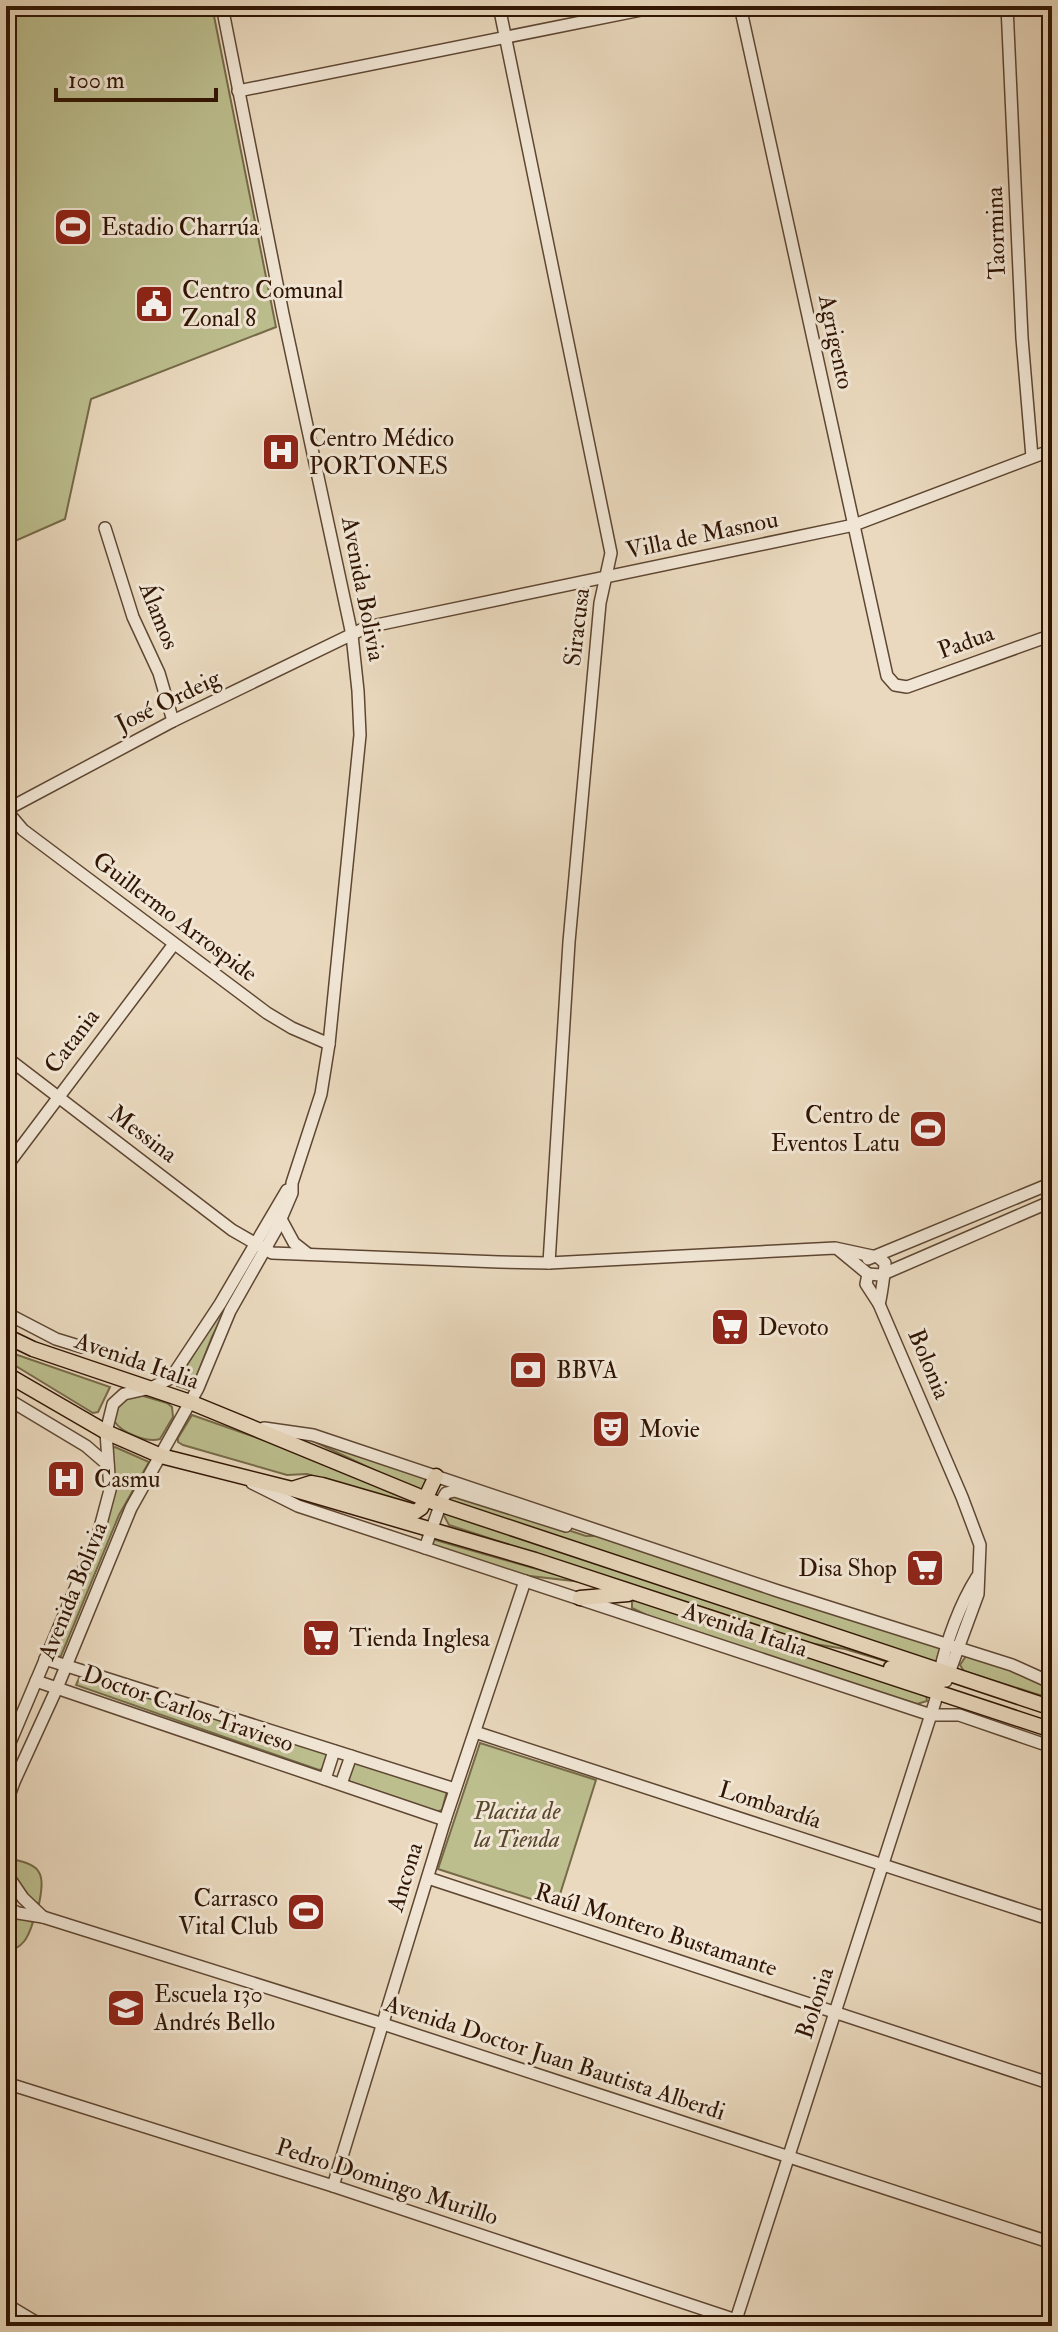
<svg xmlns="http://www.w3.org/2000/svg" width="1058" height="2332" font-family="'IM FELL Double Pica',serif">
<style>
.green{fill:#bcbe8e;stroke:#766a48;stroke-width:2}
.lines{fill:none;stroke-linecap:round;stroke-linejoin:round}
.minor-casing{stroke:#5e4632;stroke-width:14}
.major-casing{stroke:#301503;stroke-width:17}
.minor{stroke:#f1e6d5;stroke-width:11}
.major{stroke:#ead9be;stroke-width:14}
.labels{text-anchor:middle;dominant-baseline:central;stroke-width:6;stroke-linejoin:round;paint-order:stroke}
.poi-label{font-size:24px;fill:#301503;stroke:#f1e6d5;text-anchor:start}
.street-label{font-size:24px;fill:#301503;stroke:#f1e6d5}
.park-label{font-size:24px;font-style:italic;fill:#5a482d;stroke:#f1e6d5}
</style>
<rect width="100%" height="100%" fill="#ead9be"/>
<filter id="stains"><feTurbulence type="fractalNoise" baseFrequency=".0025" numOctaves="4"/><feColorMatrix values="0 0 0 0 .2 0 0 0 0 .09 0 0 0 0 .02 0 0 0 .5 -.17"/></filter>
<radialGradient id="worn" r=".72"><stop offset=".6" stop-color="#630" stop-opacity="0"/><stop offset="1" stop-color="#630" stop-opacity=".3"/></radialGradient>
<!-- green -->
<g class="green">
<polygon points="6,6 212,6 276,327 91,399 65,519 6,545"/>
<polygon points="252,1259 212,1337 192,1388 189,1390 177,1386 176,1383"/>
<polygon points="6,1351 110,1387 98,1412 93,1413 6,1360"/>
<path d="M140,1395L167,1403L172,1407L173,1417L160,1439C147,1443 122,1433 114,1421C116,1404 124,1398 140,1395Z"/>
<polygon points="192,1415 283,1447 416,1503 414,1505 307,1474 287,1475 183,1445 178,1442 178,1438"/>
<polygon points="313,1441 426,1476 429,1480 420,1492"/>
<polygon points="115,1447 149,1462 119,1515 61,1656 58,1657 55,1652 103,1533 112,1449"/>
<polygon points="453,1492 586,1536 602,1536 941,1647 940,1660 935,1663 447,1502 447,1497"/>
<polygon points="445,1513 932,1672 915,1670 845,1649 809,1643 449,1525 443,1514"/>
<polygon points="432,1539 582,1582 521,1575 432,1545"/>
<polygon points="635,1600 926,1694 927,1701 917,1704 657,1620 632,1608 632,1602"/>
<polygon points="966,1656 1038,1678 1052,1687 1052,1699 964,1671 960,1665"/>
<polygon points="80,1676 325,1750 328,1754 323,1769 319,1770 76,1685"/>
<polygon points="480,1743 596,1780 556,1907 438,1869"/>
<polygon points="354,1761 447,1791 442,1810 437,1812 351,1782 348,1780"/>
<path d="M6,1858C40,1864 46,1870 39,1904L32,1901L6,1864Z"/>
<path d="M6,1913L33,1922C28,1938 23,1948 6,1952Z"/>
</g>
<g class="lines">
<!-- minor casing -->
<g class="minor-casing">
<g id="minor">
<polyline points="499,6 611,553 600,603 569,942 549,1263"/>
<polyline points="740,6 887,676 895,685 907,687 1052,635"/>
<polyline points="1007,6 1022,338 1032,457"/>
<polyline points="238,91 661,6"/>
<polyline points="105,528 133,617 159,673 173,721"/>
<polyline points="6,810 173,721 367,627 854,525 1052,450"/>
<polyline points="6,810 23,830 267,1013 292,1028 329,1044"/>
<polyline points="6,1057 232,1230 272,1253 499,1262 549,1263 835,1248 872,1256"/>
<polyline points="6,1167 174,944"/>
<polyline points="281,1219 294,1243 308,1254"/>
<polyline points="839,1250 868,1274 866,1284 879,1304 962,1497 980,1545 978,1594 946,1681"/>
<path d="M878,1257L885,1263C885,1268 881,1299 879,1304"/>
<polyline points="868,1259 1052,1183"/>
<polyline points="868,1274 881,1275 1052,1201"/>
<polyline points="6,1313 56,1339 82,1347"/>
<polyline points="6,1398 86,1446 108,1465"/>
<polyline points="264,1428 313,1435 778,1591 1012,1665 1052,1683"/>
<polyline points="252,1483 298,1506 931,1715 959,1715 1052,1747"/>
<polyline points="425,1548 442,1500 446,1493 455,1491 566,1526"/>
<polyline points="45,1659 455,1789"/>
<polyline points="36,1681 445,1820"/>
<polyline points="475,1732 1052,1920"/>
<polyline points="6,1752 98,1535 110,1490 106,1432 113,1404 124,1394 151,1388 171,1378 220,1304 287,1190"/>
<polyline points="325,1779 334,1751"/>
<polyline points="341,1784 351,1756"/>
<polyline points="6,1804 14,1782 57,1688 131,1508 198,1388 230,1311 277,1228 292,1193 292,1183 321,1094 329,1044 360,735 358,691 352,635 283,314 222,6"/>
<polyline points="6,1873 23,1898 43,1917"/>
<polyline points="428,1878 1052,2084"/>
<polyline points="6,1907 18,1913 43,1917 383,2024 1052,2243"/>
<polyline points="6,2083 333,2186 754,2326"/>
<polyline points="333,2186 445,1820 525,1581"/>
<polyline points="6,2291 12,2326"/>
<polyline points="6,2309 9,2306 34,2321 50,2326"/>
<path d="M734,2326L935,1702C938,1692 938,1682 940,1671C947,1640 960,1604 977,1577"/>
</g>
</g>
<!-- major casing -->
<g class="major-casing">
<g id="major">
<polyline points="6,1336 33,1349 190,1402 433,1502 1052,1708"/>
<polyline points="6,1374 106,1432 161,1456 292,1489 535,1560 1052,1730"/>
<polyline points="292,1489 311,1483 322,1485 415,1512 421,1508 436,1476"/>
<polyline points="580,1598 628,1594"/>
<polyline points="891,1668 939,1682 950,1674"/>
</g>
</g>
<!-- minor -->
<use href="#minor" class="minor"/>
<!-- major -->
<use href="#major" class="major"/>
</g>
<!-- icons -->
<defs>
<g id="stadium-square" transform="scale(2)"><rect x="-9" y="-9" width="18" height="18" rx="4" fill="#8f2418" stroke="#f1e6d5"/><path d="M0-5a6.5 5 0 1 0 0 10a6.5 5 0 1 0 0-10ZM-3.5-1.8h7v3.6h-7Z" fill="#fff"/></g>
<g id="civic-square" transform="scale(2)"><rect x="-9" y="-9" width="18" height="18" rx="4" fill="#8f2418" stroke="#f1e6d5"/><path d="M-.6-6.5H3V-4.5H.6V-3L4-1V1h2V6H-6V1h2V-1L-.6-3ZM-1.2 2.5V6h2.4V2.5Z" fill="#fff"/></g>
<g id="hospital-square" transform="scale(2)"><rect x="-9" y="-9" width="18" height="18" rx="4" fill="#8f2418" stroke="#f1e6d5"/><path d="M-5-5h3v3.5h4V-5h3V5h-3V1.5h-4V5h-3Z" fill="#fff"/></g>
<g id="supermarket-square" transform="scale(2)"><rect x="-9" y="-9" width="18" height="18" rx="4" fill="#8f2418" stroke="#f1e6d5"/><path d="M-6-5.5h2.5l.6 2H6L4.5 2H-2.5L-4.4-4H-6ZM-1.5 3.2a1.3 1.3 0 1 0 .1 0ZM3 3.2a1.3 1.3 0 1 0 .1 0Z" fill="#fff"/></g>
<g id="bank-square" transform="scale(2)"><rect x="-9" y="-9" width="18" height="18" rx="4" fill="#8f2418" stroke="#f1e6d5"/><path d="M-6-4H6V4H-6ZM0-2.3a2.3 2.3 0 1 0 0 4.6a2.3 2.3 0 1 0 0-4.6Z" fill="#fff"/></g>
<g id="theatre-square" transform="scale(2)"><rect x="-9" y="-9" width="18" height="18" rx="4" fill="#8f2418" stroke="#f1e6d5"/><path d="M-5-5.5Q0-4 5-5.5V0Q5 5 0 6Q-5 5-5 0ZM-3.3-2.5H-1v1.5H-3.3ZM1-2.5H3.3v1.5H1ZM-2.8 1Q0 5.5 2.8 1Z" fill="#fff"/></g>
<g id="school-square" transform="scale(2)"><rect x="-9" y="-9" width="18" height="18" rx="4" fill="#8f2418" stroke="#f1e6d5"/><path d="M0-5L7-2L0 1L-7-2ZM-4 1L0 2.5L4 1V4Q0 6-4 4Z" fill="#fff"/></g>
</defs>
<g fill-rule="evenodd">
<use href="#stadium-square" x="73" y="227"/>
<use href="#civic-square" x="154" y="304"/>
<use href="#hospital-square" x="281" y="452"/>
<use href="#stadium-square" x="928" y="1129"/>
<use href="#supermarket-square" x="730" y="1327"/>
<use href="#bank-square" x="528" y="1370"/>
<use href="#theatre-square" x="611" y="1429"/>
<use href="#hospital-square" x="66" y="1479"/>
<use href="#supermarket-square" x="925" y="1568"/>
<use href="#supermarket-square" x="321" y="1638"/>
<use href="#stadium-square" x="306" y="1912"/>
<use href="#school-square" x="126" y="2008"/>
</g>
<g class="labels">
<!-- poi labels -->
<g class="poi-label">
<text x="101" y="227">Estadio Charrúa</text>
<text x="182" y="290">Centro Comunal<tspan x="182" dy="28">Zonal 8</tspan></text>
<text x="309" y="438">Centro Médico<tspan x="309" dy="28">PORTONES</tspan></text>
<text x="900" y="1115" text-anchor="end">Centro de<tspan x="900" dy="28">Eventos Latu</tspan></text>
<text x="758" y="1327">Devoto</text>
<text x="556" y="1370">BBVA</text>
<text x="639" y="1429">Movie</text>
<text x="94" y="1479">Casmu</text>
<text x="897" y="1568" text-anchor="end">Disa Shop</text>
<text x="349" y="1638">Tienda Inglesa</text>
<text x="278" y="1898" text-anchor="end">Carrasco<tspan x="278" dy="28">Vital Club</tspan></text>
<text x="154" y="1994">Escuela 130<tspan x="154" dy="28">Andrés Bello</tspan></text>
</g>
<!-- street labels -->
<g class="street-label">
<text transform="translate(996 233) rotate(-92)">Taormina</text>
<text transform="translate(836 342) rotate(78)">Agrigento</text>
<text transform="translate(702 535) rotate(-12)">Villa de Masnou</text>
<text transform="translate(363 589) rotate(79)">Avenida Bolivia</text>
<text transform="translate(159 616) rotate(68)">Álamos</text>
<text transform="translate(577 627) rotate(-83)">Siracusa</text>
<text transform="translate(966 642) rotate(-20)">Padua</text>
<text transform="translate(168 701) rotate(-26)">José Ordeig</text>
<text transform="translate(175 917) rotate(37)">Guillermo Arrospide</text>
<text transform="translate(72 1041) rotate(-53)">Catania</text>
<text transform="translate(143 1134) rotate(37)">Messina</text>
<text transform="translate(137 1361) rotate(19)">Avenida Italia</text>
<text transform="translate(929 1364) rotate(67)">Bolonia</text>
<text transform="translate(73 1591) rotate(-68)">Avenida Bolivia</text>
<text transform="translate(745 1630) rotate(18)">Avenida Italia</text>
<text transform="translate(188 1709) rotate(19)">Doctor Carlos Travieso</text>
<text transform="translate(770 1805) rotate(18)">Lombardía</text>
<text transform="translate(405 1877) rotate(-73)">Ancona</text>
<text transform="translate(656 1930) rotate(18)">Raúl Montero Bustamante</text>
<text transform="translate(815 2003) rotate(-72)">Bolonia</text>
<text transform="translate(555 2058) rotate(18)">Avenida Doctor Juan Bautista Alberdi</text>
<text transform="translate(387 2182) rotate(18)">Pedro Domingo Murillo</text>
</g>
<!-- park labels -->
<g class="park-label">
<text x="517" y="1811">Placita de<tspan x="517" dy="28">la Tienda</tspan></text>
</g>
</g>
<!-- margin -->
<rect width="1058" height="2332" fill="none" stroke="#ead9be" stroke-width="32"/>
<rect x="8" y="8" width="1042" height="2316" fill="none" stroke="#301503" stroke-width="4"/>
<rect x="16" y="16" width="1026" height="2300" fill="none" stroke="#301503" stroke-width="2"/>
<!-- scale -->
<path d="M56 88v12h160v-12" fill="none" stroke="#301503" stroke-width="4"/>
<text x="68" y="88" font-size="24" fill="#301503" stroke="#f1e6d5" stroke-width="6" paint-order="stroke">100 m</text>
<rect width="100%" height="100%" filter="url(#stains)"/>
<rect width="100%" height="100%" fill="url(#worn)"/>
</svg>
